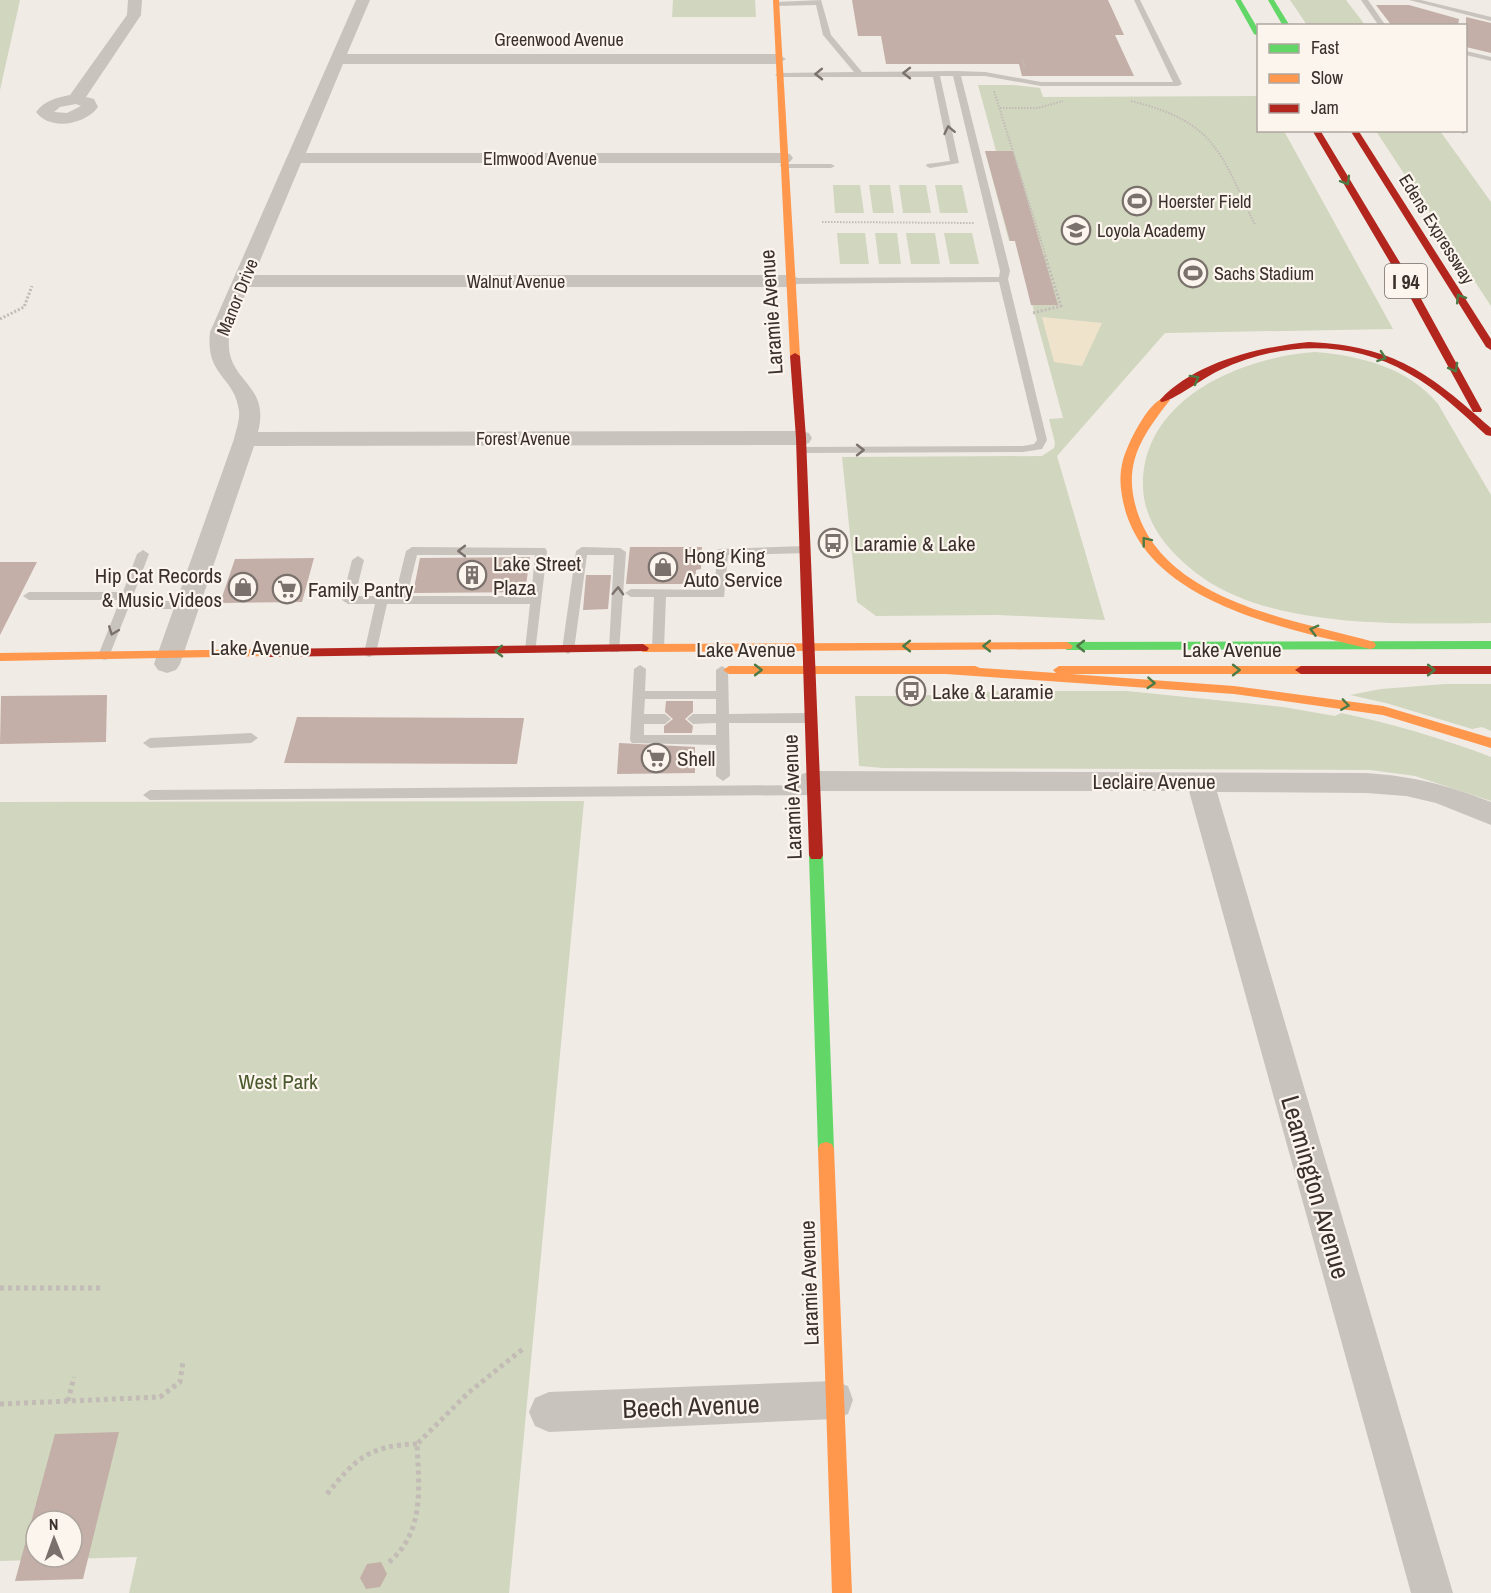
<svg xmlns="http://www.w3.org/2000/svg" width="1491" height="1593" font-family="'Archivo Narrow',sans-serif">
<style>
.green{fill:#d1d6bf;fill-rule:evenodd}
.sand{fill:#efe3cc}
.building{fill:#c3afa7;fill-rule:evenodd}
.lines{fill:none;stroke-linecap:round;stroke-linejoin:round}
.path-far2{stroke:#c2bbb6;stroke-width:2;stroke-dasharray:1.5 1.5;stroke-linecap:butt}
.path-far1{stroke:#c2bbb6;stroke-width:3;stroke-dasharray:2 2;stroke-linecap:butt}
.path{stroke:#c2bbb6;stroke-width:5;stroke-dasharray:4 4;stroke-linecap:butt}
.lane{fill:#c9c3be;fill-rule:evenodd}
.street{fill:#c9c3be;fill-rule:evenodd}
.fast{fill:#63d668;fill-rule:evenodd}
.slow{fill:#ff974d;fill-rule:evenodd}
.jam{fill:#b3261e;fill-rule:evenodd}
.oneway{stroke:#7b726d}
.oneway2{stroke:#4d7b46}
.labels{text-anchor:middle;dominant-baseline:central;stroke-width:4.5;stroke-linejoin:round;paint-order:stroke}
.far-street-label{font-size:18px;fill:#3b302b;stroke:#fbf5ee}
.far-poi-label{font-size:18px;fill:#3b302b;stroke:#fbf5ee;text-anchor:start}
.shield{fill:#fbf5ee;stroke:#756b66;stroke-width:1.5}
.shield-label{font-size:20px;font-weight:bold;fill:#3b302b}
.street-label{font-size:21px;fill:#3b302b;stroke:#fbf5ee}
.poi-label{font-size:21px;fill:#3b302b;stroke:#fbf5ee;text-anchor:start}
.park-label{font-size:21px;fill:#4a5a2e;stroke:#fbf5ee}
.near-street-label{font-size:26px;fill:#3b302b;stroke:#fbf5ee}
</style>
<rect width="100%" height="100%" fill="#f0ebe5"/>
<!-- green -->
<g class="green">
<polygon points="0,0 20,0 0,90"/>
<polygon points="673,0 755,0 756,17 672,17"/>
<polygon points="1290,0 1346,0 1365,25 1307,25"/>
<polygon points="978,85 1014,85 1040,88 1043,97 1258,96 1258,130 1284,131 1393,329 1165,333 1057,456 1105,620 998,615 876,616 857,602 842,457 1042,456 1054,448 1055,443 1049,419 1063,418 1015,241 1009,241 985,151 996,151"/>
<polygon points="1376,131 1440,131 1491,202 1491,306"/>
<polygon points="833,185 860,185 864,213 835,213"/>
<polygon points="869,185 890,185 894,213 873,213"/>
<polygon points="899,185 926,185 931,213 903,213"/>
<polygon points="935,185 962,185 968,213 940,213"/>
<polygon points="837,233 865,233 869,264 840,264"/>
<polygon points="875,233 897,233 901,264 879,264"/>
<polygon points="906,233 935,233 940,264 911,264"/>
<polygon points="944,233 972,233 979,264 950,264"/>
<path d="M1315,352C1361,356 1407,367 1438,404L1491,495V623C1404,624 1277,629 1203,578C1172,556 1144,525 1143,487C1141,399 1241,357 1315,352Z"/>
<polygon points="1445,684 1491,684 1491,731 1482,727 1472,729 1386,703 1350,695 1381,689"/>
<path d="M1001,691H1127L1283,707L1335,716L1341,713C1393,724 1442,738 1491,757V801L1415,776L1370,770L883,768L859,766L855,696H914Z"/>
<path d="M584,801L509,1593H129L137,1557L0,1561V802ZM36,1521H72V1557H36Z"/>
</g>
<!-- sand -->
<polygon class="sand" points="1042,317 1102,323 1082,366 1054,362"/>
<!-- building -->
<g class="building">
<polygon points="852,0 1108,0 1124,35 1115,35 1134,76 1022,76 1019,64 886,64 881,36 858,36"/>
<polygon points="1376,5 1409,5 1459,19 1458,26 1392,26"/>
<polygon points="1466,17 1491,23 1491,53 1466,47"/>
<polygon points="985,151 1013,151 1058,305 1031,305 1015,241 1010,241"/>
<polygon points="630,547 702,547 701,569 696,570 695,584 626,584"/>
<polygon points="530,557 525,592 413,593 420,558"/>
<polygon points="314,558 302,602 220,603 235,559"/>
<polygon points="0,562 37,562 0,635"/>
<polygon points="586,575 611,575 608,609 583,610"/>
<polygon points="107,695 106,742 0,744 1,696"/>
<polygon points="666,701 693,701 693,712 685,719 693,726 692,733 664,733 664,726 673,719 665,712"/>
<polygon points="297,717 524,718 517,764 284,763"/>
<polygon points="619,743 695,747 695,773 617,774"/>
<path d="M119,1432L83,1579L15,1581L55,1434ZM36,1521H72V1557H36Z"/>
<polygon points="381,1562 387,1574 380,1587 366,1589 360,1578 367,1564"/>
</g>
<g class="lines">
<!-- path-far2 -->
<g class="path-far2">
<polyline points="1022,59 1025,68"/>
<polyline points="994,91 1046,257"/>
<path d="M1131,101C1216,122 1220,152 1255,225"/>
<polyline points="1000,108 1038,108 1063,101"/>
<polyline points="822,222 975,223"/>
</g>
<!-- path-far1 -->
<g class="path-far1">
<polyline points="1033,313 1061,306 1045,256"/>
<polyline points="0,319 24,307 32,286"/>
</g>
<!-- path -->
<g class="path">
<polyline points="0,1288 100,1288"/>
<polyline points="68,1401 74,1377"/>
<polyline points="0,1404 160,1397 180,1382 183,1361"/>
<path d="M327,1494C355,1459 370,1445 417,1444"/>
<path d="M389,1562C425,1532 419,1487 417,1444L468,1393L524,1348"/>
</g>
<!-- lane -->
<g class="lane">
<polygon points="821,0 831,35 862,72 956,71 985,72 1041,82 1173,82 1134,0 1140,0 1182,84 1178,86 1041,86 985,76 961,76 1010,271 1008,279 1047,440 1042,449 1023,452 801,453 796,450 801,447 1023,446 1034,444 1037,440 999,282 789,284 784,281 789,278 992,277 999,277 1000,271 953,76 940,76 959,163 930,168 926,166 927,164 950,161 933,77 779,77 775,75 779,73 854,72 823,35 816,5 776,6 773,4 776,2"/>
<polygon points="1361,0 1368,0 1386,26 1379,26"/>
<polygon points="1409,0 1421,0 1491,17 1491,21"/>
<polygon points="1466,51 1491,57 1491,61 1466,55"/>
<polygon points="1466,129 1467,132 1463,134 1458,130"/>
<polygon points="781,164 831,164 835,166 831,168 784,168 780,166"/>
<polygon points="805,546 811,550 809,553 728,555 724,597 666,597 664,648 658,652 652,648 654,597 631,597 625,593 631,589 714,590 718,549"/>
<path d="M412,547L545,548L547,551L535,653H527L525,650L530,604H387L376,653L370,657L366,656L364,653L375,604H348L342,600L352,560L358,556L364,560L355,596H395L406,551ZM417,555H535L531,596H407Z"/>
<polygon points="582,547 620,548 626,552 619,652 611,652 609,649 614,555 587,555 574,650 568,654 562,650 576,551"/>
<polygon points="143,550 149,554 131,601 188,601 194,605 188,609 128,609 108,659 104,660 98,656 120,600 29,600 23,596 29,592 123,592 137,554"/>
<path d="M640,665L646,669L645,691H716V670L722,666L728,670L729,714L811,713L817,718L811,723H729L730,776L723,781L716,776V745L632,743L630,740L634,669ZM645,699H716V714H693L687,719L693,724L716,723V735H644V724H665L671,719L665,714H644Z"/>
<polygon points="251,733 258,738 251,743 150,748 143,743 150,738"/>
<polygon points="813,785 820,790 813,795 150,800 143,795 150,790"/>
</g>
<!-- street -->
<g class="street">
<path d="M128,0H142L141,15L86,97L94,99L98,107C85,125 50,131 36,112C45,100 56,98 70,95L127,15ZM76,104L81,106L67,113L54,112L60,107Z"/>
<path d="M356,0H370L347,54H778L786,59L778,64H343L306,153H784L790,154L793,158L790,162L784,163H301L254,275H789L796,277L799,281L796,285L789,287H249C241,305 227,328 229,348C232,383 270,386 258,432L801,431L809,433L812,438L809,443L801,445L254,446L180,664L176,670L167,673L158,670L154,664L234,439C236,430 240,420 239,411C235,376 205,377 210,332Z"/>
<path d="M812,771L1366,773C1413,776 1447,785 1491,802V825L1436,803L1406,796L1366,793L1217,792L1453,1593H1411L1189,791H812L802,788L798,781L802,774Z"/>
<polygon points="834,1381 848,1386 853,1400 848,1414 834,1419 549,1432 535,1426 529,1412 535,1398 549,1392"/>
</g>
<!-- fast -->
<g class="fast">
<polygon points="1235,0 1241,0 1258,29 1258,36 1254,34"/>
<polygon points="1268,0 1274,0 1290,26 1283,26"/>
<polygon points="1491,641 1491,649 1067,650 1061,646 1067,642"/>
<polygon points="816,850 821,851 823,855 834,1149 832,1154 826,1156 820,1154 818,1149 809,855 811,851"/>
</g>
<!-- slow -->
<g class="slow">
<polygon points="773,0 779,0 800,356 795,359 790,356"/>
<path d="M1165,397L1170,400C1142,436 1122,464 1137,511C1166,602 1295,620 1374,642L1376,645L1374,648L1370,649C1289,629 1155,605 1126,513C1121,495 1118,479 1123,460C1128,443 1147,403 1165,397Z"/>
<polygon points="1067,642 1073,646 1071,649 643,652 637,648 643,644"/>
<polygon points="269,649 275,653 273,656 0,661 0,653"/>
<polygon points="729,666 975,666 980,668 1056,673 1053,670 1059,666 1301,666 1307,670 1301,674 1070,674 1234,686 1383,706 1491,738 1491,748 1383,715 1234,694 946,674 729,674 723,670"/>
<polygon points="826,1142 832,1144 834,1149 852,1593 832,1593 818,1149 820,1144"/>
</g>
<!-- jam -->
<g class="jam">
<polygon points="1312,130 1320,130 1414,286 1482,410 1481,412 1473,412 1472,410 1404,286"/>
<polygon points="1350,130 1358,130 1491,339 1491,350 1486,347"/>
<path d="M1309,342C1395,346 1429,373 1491,428V436L1486,435C1462,413 1437,389 1408,373C1351,339 1278,342 1220,370C1208,375 1170,403 1161,402L1160,400C1195,362 1259,347 1309,342Z"/>
<polygon points="795,353 800,356 806,438 823,855 821,859 811,859 809,855 796,438 790,356"/>
<polygon points="643,644 649,648 647,651 269,657 263,653 269,649"/>
<polygon points="1301,666 1491,666 1491,674 1301,674 1295,670"/>
</g>
</g>
<!-- one-way arrows -->
<defs><path id="oneway-chevron" d="M-2-3.5L2.5 0L-2 3.5" fill="none" stroke-width="1.6" stroke-linecap="round" stroke-linejoin="round" transform="scale(1.5)"/></defs>
<g class="oneway">
<use href="#oneway-chevron" transform="translate(907 73) rotate(-180)"/>
<use href="#oneway-chevron" transform="translate(819 74) rotate(179)"/>
<use href="#oneway-chevron" transform="translate(949 130) rotate(-102)"/>
<use href="#oneway-chevron" transform="translate(860 450)"/>
<use href="#oneway-chevron" transform="translate(462 551) rotate(180)"/>
<use href="#oneway-chevron" transform="translate(618 591) rotate(-88)"/>
<use href="#oneway-chevron" transform="translate(113 631) rotate(111)"/>
</g>
<g class="oneway2">
<use href="#oneway-chevron" transform="translate(1346 181) rotate(59)"/>
<use href="#oneway-chevron" transform="translate(1460 298) rotate(-122)"/>
<use href="#oneway-chevron" transform="translate(1382 357) rotate(19)"/>
<use href="#oneway-chevron" transform="translate(1454 368) rotate(61)"/>
<use href="#oneway-chevron" transform="translate(1195 379) rotate(-29)"/>
<use href="#oneway-chevron" transform="translate(1146 541) rotate(-128)"/>
<use href="#oneway-chevron" transform="translate(1314 630) rotate(-165)"/>
<use href="#oneway-chevron" transform="translate(907 646) rotate(-180)"/>
<use href="#oneway-chevron" transform="translate(987 646) rotate(-180)"/>
<use href="#oneway-chevron" transform="translate(1081 646) rotate(180)"/>
<use href="#oneway-chevron" transform="translate(499 651) rotate(179)"/>
<use href="#oneway-chevron" transform="translate(758 670)"/>
<use href="#oneway-chevron" transform="translate(1236 670)"/>
<use href="#oneway-chevron" transform="translate(1431 670)"/>
<use href="#oneway-chevron" transform="translate(1151 683) rotate(4)"/>
<use href="#oneway-chevron" transform="translate(1345 705) rotate(8)"/>
</g>
<!-- icons -->
<defs>
<g id="stadium-ring" transform="scale(1.5)"><circle r="9.5" fill="#fbf5ee" stroke="#7a716c" stroke-width="1.5"/><path d="M0-5a6.5 5 0 1 0 0 10a6.5 5 0 1 0 0-10ZM-3.5-1.8h7v3.6h-7Z" fill="#7a716c"/></g>
<g id="school-ring" transform="scale(1.5)"><circle r="9.5" fill="#fbf5ee" stroke="#7a716c" stroke-width="1.5"/><path d="M0-5L7-2L0 1L-7-2ZM-4 1L0 2.5L4 1V4Q0 6-4 4Z" fill="#7a716c"/></g>
<g id="bus-ring" transform="scale(1.5)"><circle r="9.5" fill="#fbf5ee" stroke="#7a716c" stroke-width="1.5"/><path d="M-5-6H5V4H4V6H2V4H-2V6H-4V4H-5ZM-3.5-4V0h7V-4ZM-3.5 1.2v1.5H-2V1.2ZM2 1.2v1.5H3.5V1.2Z" fill="#7a716c"/></g>
<g id="shop-ring" transform="scale(1.5)"><circle r="9.5" fill="#fbf5ee" stroke="#7a716c" stroke-width="1.5"/><path d="M-5-2.5h2.3a2.7 3.5 0 0 1 5.4 0H5L5.5 6h-11ZM-1.5-2.5h3a1.5 2.3 0 0 0-3 0Z" fill="#7a716c"/></g>
<g id="building-ring" transform="scale(1.5)"><circle r="9.5" fill="#fbf5ee" stroke="#7a716c" stroke-width="1.5"/><path d="M-4-6H4V6H1V3H-1V6H-4ZM-2.5-4.3h1.7v1.8h-1.7ZM.8-4.3h1.7v1.8H.8ZM-2.5-1h1.7V.8h-1.7ZM.8-1h1.7V.8H.8Z" fill="#7a716c"/></g>
<g id="supermarket-ring" transform="scale(1.5)"><circle r="9.5" fill="#fbf5ee" stroke="#7a716c" stroke-width="1.5"/><path d="M-6-5.5h2.5l.6 2H6L4.5 2H-2.5L-4.4-4H-6ZM-1.5 3.2a1.3 1.3 0 1 0 .1 0ZM3 3.2a1.3 1.3 0 1 0 .1 0Z" fill="#7a716c"/></g>
</defs>
<g fill-rule="evenodd">
<use href="#stadium-ring" x="1137" y="201"/>
<use href="#school-ring" x="1076" y="230"/>
<use href="#stadium-ring" x="1193" y="273"/>
<use href="#bus-ring" x="833" y="543"/>
<use href="#shop-ring" x="663" y="567"/>
<use href="#building-ring" x="472" y="575"/>
<use href="#shop-ring" x="243" y="587"/>
<use href="#supermarket-ring" x="287" y="589"/>
<use href="#bus-ring" x="911" y="691"/>
<use href="#supermarket-ring" x="656" y="758"/>
</g>
<g class="labels">
<!-- far-street labels -->
<g class="far-street-label">
<text x="559" y="39">Greenwood Avenue</text>
<text x="540" y="158">Elmwood Avenue</text>
<text transform="translate(1437 229) rotate(58)">Edens Expressway</text>
<text x="516" y="281">Walnut Avenue</text>
<text transform="translate(237 297) rotate(-68)">Manor Drive</text>
<text x="523" y="438">Forest Avenue</text>
</g>
<!-- far-poi labels -->
<g class="far-poi-label">
<text x="1158" y="201">Hoerster Field</text>
<text x="1097" y="230">Loyola Academy</text>
<text x="1214" y="273">Sachs Stadium</text>
</g>
<!-- shield labels -->
<rect class="shield" x="1385" y="264" width="42" height="34" rx="4.5"/>
<g class="shield-label">
<text x="1406" y="281">I 94</text>
</g>
<!-- street labels -->
<g class="street-label">
<text transform="translate(771 312) rotate(-94)">Laramie Avenue</text>
<text x="260" y="647">Lake Avenue</text>
<text x="746" y="649">Lake Avenue</text>
<text x="1232" y="649">Lake Avenue</text>
<text x="1154" y="781">Leclaire Avenue</text>
<text transform="translate(792 797) rotate(-92)">Laramie Avenue</text>
<text transform="translate(809 1283) rotate(-92)">Laramie Avenue</text>
</g>
<!-- poi labels -->
<g class="poi-label">
<text x="854" y="543">Laramie &amp; Lake</text>
<text x="684" y="555">Hong King<tspan x="684" dy="24">Auto Service</tspan></text>
<text x="493" y="563">Lake Street<tspan x="493" dy="24">Plaza</tspan></text>
<text x="222" y="575" text-anchor="end">Hip Cat Records<tspan x="222" dy="24">&amp; Music Videos</tspan></text>
<text x="308" y="589">Family Pantry</text>
<text x="932" y="691">Lake &amp; Laramie</text>
<text x="677" y="758">Shell</text>
</g>
<!-- park labels -->
<g class="park-label">
<text x="278" y="1081">West Park</text>
</g>
<!-- near-street labels -->
<g class="near-street-label">
<text transform="translate(1316 1187) rotate(74)">Leamington Avenue</text>
<text transform="translate(691 1406) rotate(-2)">Beech Avenue</text>
</g>
</g>
<!-- legend -->
<rect x="1257" y="24" width="210" height="108" fill="#fbf5ee" stroke="#aea6a0" stroke-width="1.5"/>
<rect x="1269" y="44" width="30" height="9" fill="#63d668" stroke="#aea6a0" stroke-width="1.5"/>
<text x="1311" y="54" font-size="18" fill="#3b302b">Fast</text>
<rect x="1269" y="74" width="30" height="9" fill="#ff974d" stroke="#aea6a0" stroke-width="1.5"/>
<text x="1311" y="84" font-size="18" fill="#3b302b">Slow</text>
<rect x="1269" y="104" width="30" height="9" fill="#b3261e" stroke="#aea6a0" stroke-width="1.5"/>
<text x="1311" y="114" font-size="18" fill="#3b302b">Jam</text>
<!-- north arrow -->
<g transform="translate(54 1539) rotate(359)"><circle r="28" fill="#fbf5ee" stroke="#aea6a0" stroke-width="1.5"/>
<path d="M0-4.5L10 22L0 15L-10 22Z" fill="#7a716c"/>
<text y="-9" font-size="16" font-weight="bold" text-anchor="middle" fill="#3b302b">N</text>
</g>
</svg>
